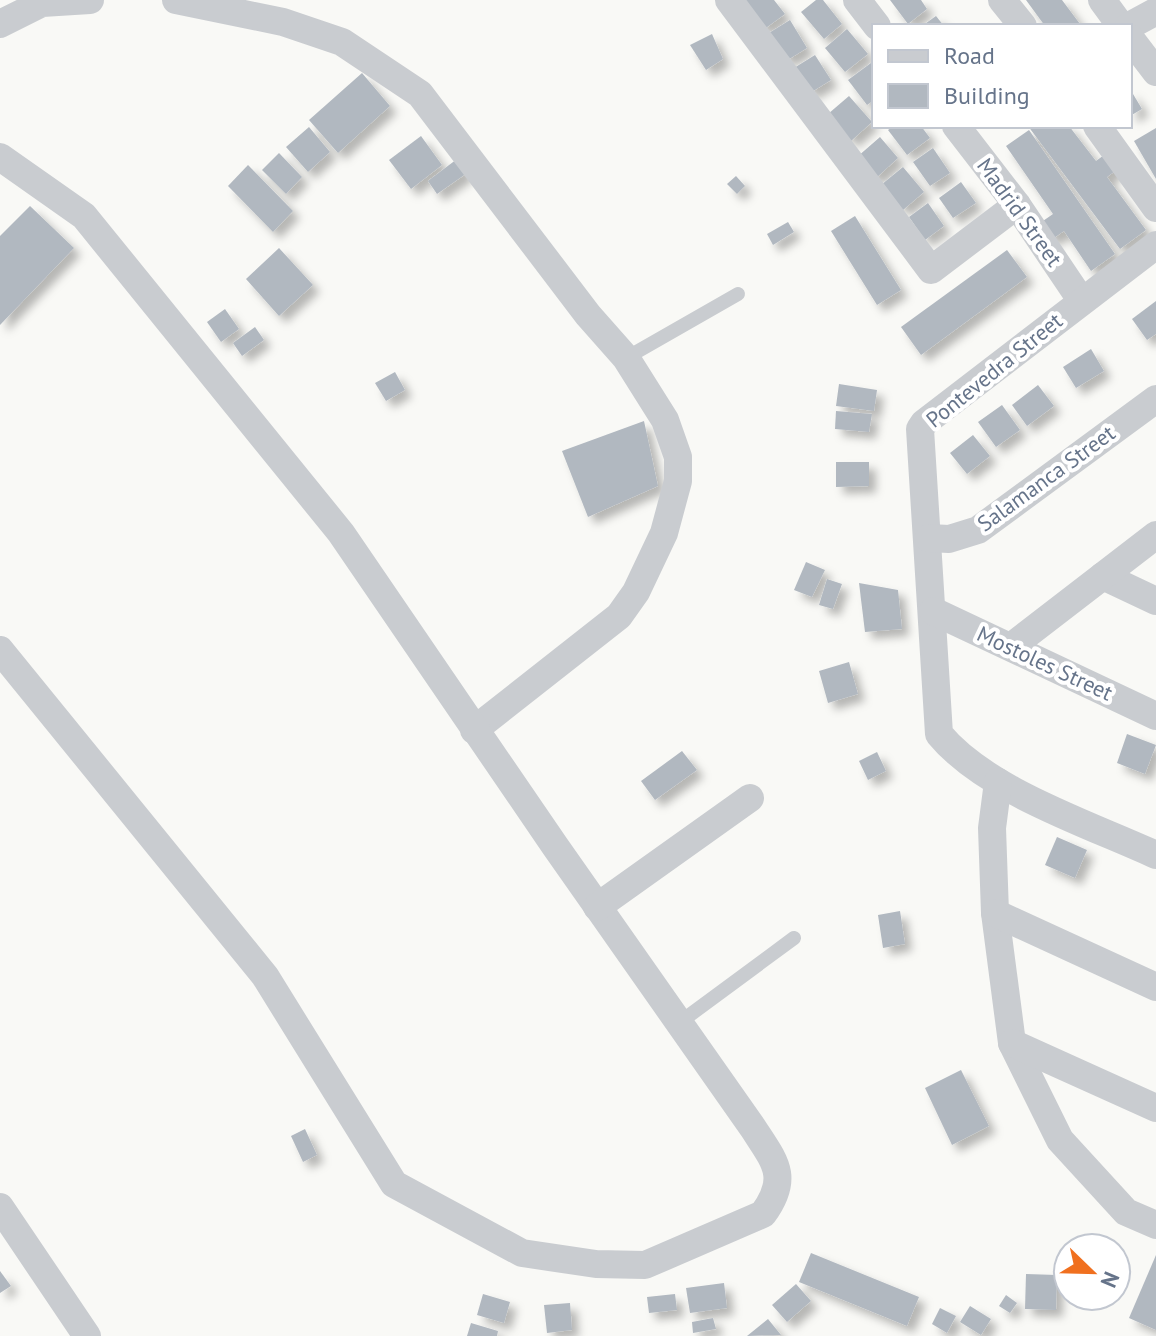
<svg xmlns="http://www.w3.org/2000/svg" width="1156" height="1336" font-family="'PT Sans',sans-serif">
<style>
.building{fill:#b1b8c0;filter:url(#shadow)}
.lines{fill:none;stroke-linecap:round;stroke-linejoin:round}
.service{stroke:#c9ccd0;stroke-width:14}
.minor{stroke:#c9ccd0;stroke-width:28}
.labels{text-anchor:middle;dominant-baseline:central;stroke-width:8;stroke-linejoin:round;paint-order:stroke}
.street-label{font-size:22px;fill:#66748a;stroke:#fff}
</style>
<defs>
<filter id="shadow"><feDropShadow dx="7" dy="7" stdDeviation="4" flood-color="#0004"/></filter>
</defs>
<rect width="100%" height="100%" fill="#f9f9f6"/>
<!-- building -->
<g class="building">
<polygon points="741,0 774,0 785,14 763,30"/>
<polygon points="816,0 823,0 842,24 824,39 801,12"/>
<polygon points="890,0 921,0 927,9 908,24"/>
<polygon points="1026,0 1062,0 1080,24 1045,26"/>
<polygon points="936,16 944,26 922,26"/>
<polygon points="790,20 807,48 786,61 769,33"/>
<polygon points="847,29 868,54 845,72 825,48"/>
<polygon points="712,34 723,59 706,70 690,45"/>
<polygon points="815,55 831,80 810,93 794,68"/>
<polygon points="871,63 874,100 867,105 848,80"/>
<polygon points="362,73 390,106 338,153 309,120"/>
<polygon points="1130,89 1142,109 1130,116"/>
<polygon points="849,96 872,122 851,141 828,114"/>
<polygon points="894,126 921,126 930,138 907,155 888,130"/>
<polygon points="1028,126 1069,126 1096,161 1108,152 1119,168 1107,177 1146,230 1120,249"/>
<polygon points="309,127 330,152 308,172 286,147"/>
<polygon points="1156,128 1156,179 1134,141"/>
<polygon points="1029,130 1115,254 1091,271 1064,231 1051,240 1040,223 1053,214 1006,146"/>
<polygon points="421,136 442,165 411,189 389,160"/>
<polygon points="880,137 898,158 875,179 857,157"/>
<polygon points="933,148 950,173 930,186 913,162"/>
<polygon points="279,153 302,177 286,194 262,170"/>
<polygon points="457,159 467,173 437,194 428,181"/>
<polygon points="248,165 293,211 273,232 228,186"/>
<polygon points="903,167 924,192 903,210 881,185"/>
<polygon points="736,176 745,186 737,194 727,184"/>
<polygon points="961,182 976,203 953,218 939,198"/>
<polygon points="928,203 944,226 925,240 909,217"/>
<polygon points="30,206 74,248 0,325 0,236"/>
<polygon points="855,216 901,290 877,305 831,231"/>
<polygon points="788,222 794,232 773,245 767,234"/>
<polygon points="279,248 313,285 279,316 246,279"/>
<polygon points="1007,250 1027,277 921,355 901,327"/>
<polygon points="1156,301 1156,334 1147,340 1132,319"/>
<polygon points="225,309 239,329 221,342 207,322"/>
<polygon points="255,327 264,340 242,356 233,343"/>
<polygon points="1091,349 1104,371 1076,388 1063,367"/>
<polygon points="395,372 405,390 386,401 375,383"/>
<polygon points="839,384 877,390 874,411 836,406"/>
<polygon points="1038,385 1054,406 1027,426 1012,405"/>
<polygon points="1002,405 1020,430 996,447 978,422"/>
<polygon points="836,411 872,414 869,432 835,429"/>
<polygon points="644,421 658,486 588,517 562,451"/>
<polygon points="973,435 990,456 967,474 950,453"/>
<polygon points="836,462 869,462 869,486 836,487"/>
<polygon points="806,562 825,570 812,597 794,590"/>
<polygon points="827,579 842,584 833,609 819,605"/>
<polygon points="859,583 898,590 902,629 865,632"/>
<polygon points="849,662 858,694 828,703 819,671"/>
<polygon points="1127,734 1156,745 1145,774 1117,763"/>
<polygon points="682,751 697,770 655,800 641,781"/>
<polygon points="877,752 886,771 868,780 859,761"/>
<polygon points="1057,837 1087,850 1075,878 1045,865"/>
<polygon points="900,911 905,944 883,948 878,915"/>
<polygon points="961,1070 989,1126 952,1145 925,1088"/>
<polygon points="305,1129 317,1155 303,1162 291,1136"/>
<polygon points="811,1253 919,1297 907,1326 799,1282"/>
<polygon points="1156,1255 1156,1330 1129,1318"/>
<polygon points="0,1271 11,1286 0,1293"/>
<polygon points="1026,1274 1057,1275 1056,1310 1025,1309"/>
<polygon points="724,1283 727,1308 690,1313 686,1288"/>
<polygon points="796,1284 811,1301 787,1322 772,1305"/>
<polygon points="483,1294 510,1302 504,1323 477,1315"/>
<polygon points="675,1294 677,1310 649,1313 647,1297"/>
<polygon points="1006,1295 1017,1303 1010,1313 999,1306"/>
<polygon points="570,1303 572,1330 547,1333 544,1305"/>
<polygon points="970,1306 991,1319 981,1335 960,1322"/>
<polygon points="940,1308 956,1316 947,1333 932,1324"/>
<polygon points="713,1318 716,1329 693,1333 692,1322"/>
<polygon points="768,1319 781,1335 747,1336"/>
<polygon points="471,1323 498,1331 497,1336 467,1336"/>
</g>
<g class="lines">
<!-- service -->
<g class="service">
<polyline points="626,358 738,294"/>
<polyline points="679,1023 794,938"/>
</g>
<!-- minor -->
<g class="minor">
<polyline points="176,0 283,22 342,42 420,94 588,315 626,358 665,420 678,457 678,481 664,533 636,592 619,616 474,730"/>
<polyline points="729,0 931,270 1017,205"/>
<polyline points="857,0 877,26"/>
<polyline points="1002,0 1023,26"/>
<polyline points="1102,0 1121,26"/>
<polyline points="0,24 42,3 90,0"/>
<polyline points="1129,26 1155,12"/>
<polyline points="1130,38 1156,72"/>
<polyline points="956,126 1017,205 1081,300"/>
<polyline points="1097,126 1156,208"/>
<path d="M0,157L84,216L341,533L555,846L753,1128C775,1162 790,1177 763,1214L645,1265L596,1264L522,1253L394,1184L265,976L0,650"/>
<path d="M1156,245L924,423L920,429L939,734C986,791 1089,824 1156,855"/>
<polyline points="929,538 949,539 978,530 1156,399"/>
<polyline points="1103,576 1156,601"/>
<polyline points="933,611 1156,716"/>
<polyline points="1012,646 1156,535"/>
<polyline points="998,782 992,828 995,913 1012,1043 1060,1140 1126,1212 1156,1225"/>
<polyline points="597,907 750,798"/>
<polyline points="995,913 1156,987"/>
<polyline points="1012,1043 1156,1108"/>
<polyline points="0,1207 87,1336"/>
</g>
</g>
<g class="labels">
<!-- street labels -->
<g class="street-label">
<text transform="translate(1020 212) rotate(54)">Madrid Street</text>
<text transform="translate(994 370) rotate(-39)">Pontevedra Street</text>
<text transform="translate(1046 478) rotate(-36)">Salamanca Street</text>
<text transform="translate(1045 663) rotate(25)">Mostoles Street</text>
</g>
</g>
<!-- legend -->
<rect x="872" y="24" width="260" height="104" fill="#ffffff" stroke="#c2c7d0" stroke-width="2"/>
<rect x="888" y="50" width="40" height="12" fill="#c9ccd0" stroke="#c2c7d0" stroke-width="2"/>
<text x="944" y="64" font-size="24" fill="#66748a">Road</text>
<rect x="888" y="84" width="40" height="24" fill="#b1b8c0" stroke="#c2c7d0" stroke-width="2"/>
<text x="944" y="104" font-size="24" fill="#66748a">Building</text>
<!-- north arrow -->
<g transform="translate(1092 1272) rotate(113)"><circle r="38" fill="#ffffff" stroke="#c2c7d0" stroke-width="2"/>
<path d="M0-6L14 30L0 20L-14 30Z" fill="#f0701f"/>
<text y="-12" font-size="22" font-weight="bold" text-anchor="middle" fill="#66748a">N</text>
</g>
</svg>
